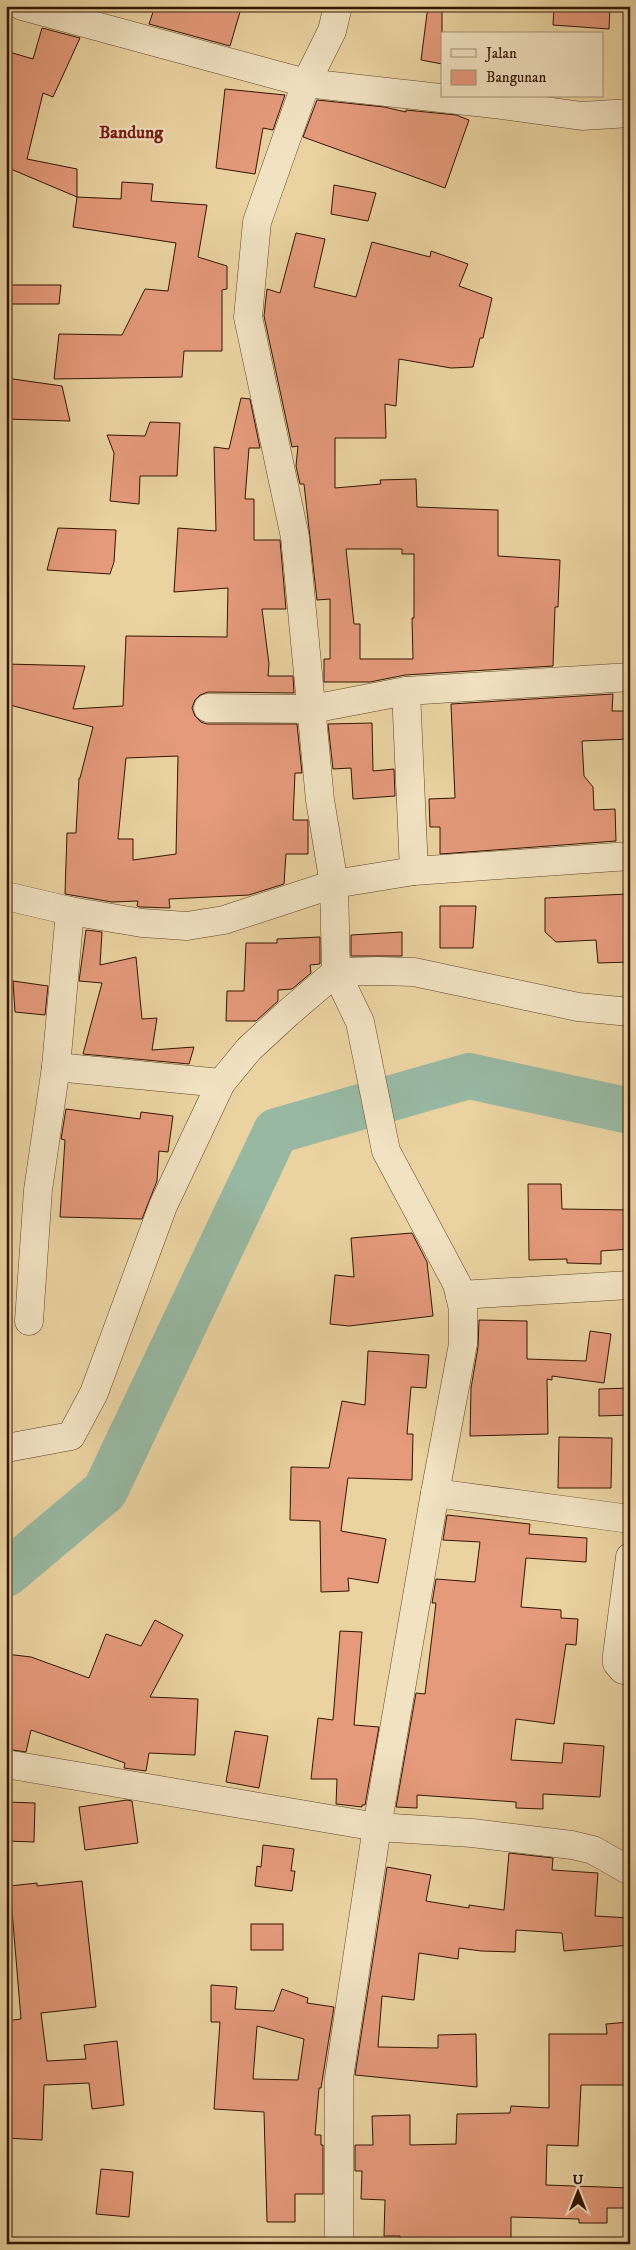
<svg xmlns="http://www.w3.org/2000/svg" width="636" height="2250" font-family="'IM FELL DW Pica',serif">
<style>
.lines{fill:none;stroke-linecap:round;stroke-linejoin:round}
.river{stroke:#98b8a2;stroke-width:46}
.building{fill:#e49a7b;stroke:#321400;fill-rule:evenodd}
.minor-casing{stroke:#604428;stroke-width:29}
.minor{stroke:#f1e2c2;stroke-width:28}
.labels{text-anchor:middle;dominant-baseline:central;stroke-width:4;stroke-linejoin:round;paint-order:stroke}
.quarter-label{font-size:18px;font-weight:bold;fill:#7a1f14;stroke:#f1e2c2}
</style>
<rect width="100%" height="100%" fill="#ead3a1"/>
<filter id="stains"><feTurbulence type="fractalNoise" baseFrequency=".004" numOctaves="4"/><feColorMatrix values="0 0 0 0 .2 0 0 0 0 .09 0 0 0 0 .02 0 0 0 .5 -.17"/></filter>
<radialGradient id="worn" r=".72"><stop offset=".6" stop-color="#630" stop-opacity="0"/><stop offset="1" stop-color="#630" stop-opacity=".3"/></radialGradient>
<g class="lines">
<!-- river -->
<polyline class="river" points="6,1574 105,1491 276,1131 469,1076 630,1111"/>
</g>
<!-- building -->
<g class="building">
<polygon points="155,6 222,6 240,12 230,46 149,24"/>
<polygon points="428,6 442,6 442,64 421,60"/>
<polygon points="554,6 610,6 609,29 553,25"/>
<polygon points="42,28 80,38 53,97 43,93 27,159 77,169 77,197 6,167 6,51 33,59"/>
<polygon points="225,89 285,95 273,130 263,128 255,174 216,168"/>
<polygon points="317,100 384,107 406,112 406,110 456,115 469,120 445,188 303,137"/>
<polygon points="122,182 153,184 151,201 207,205 198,257 227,266 227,289 222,290 222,351 184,351 182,377 54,379 59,334 122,335 145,289 168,291 176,243 73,227 77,197 121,199"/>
<polygon points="334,185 376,193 368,221 331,214"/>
<path d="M296,233L325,239L314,287L356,297L372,242L430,257L431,251L468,264L459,286L492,298L483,338H480L473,367L451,368L399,359L396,406L385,404L386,438H335V488L381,484L380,480L416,479L417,507L498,510V556L560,560L558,607H555L553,666L405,675L370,682H324V659H330V599L317,600L304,484H300L296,466L298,446L292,447L264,316L267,289L280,293ZM346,549H402V554H414V618H412L413,659H360V624H354Z"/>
<polygon points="6,285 61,285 59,304 6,304"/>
<polygon points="6,378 62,386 70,421 6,419"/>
<path d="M241,398L250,399L260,448H249L245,499H254V540H280L286,609H262L269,664L268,676H293L294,693L208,692L200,695L195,700L192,708L195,716L201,722L207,724H297L302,773H295L293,820H308V854H286L284,884L249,895L169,899L170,908L140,907L137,906L138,901L112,902L65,894L67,833H76L79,778H80L93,727L6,704V664L85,666L73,709L123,706L126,636L227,637L228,588L174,592L178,528L216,531L214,447L229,449ZM178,756L176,854L133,860V839H118L126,758Z"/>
<polygon points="150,422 180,423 177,476 140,476 139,504 110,501 114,453 107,435 145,436"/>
<polygon points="58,528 116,530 114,562 110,574 47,570"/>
<polygon points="613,694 612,711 630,711 630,739 582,741 584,776 593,787 594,810 615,809 616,841 440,854 440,827 430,827 429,799 455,798 451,704"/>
<polygon points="372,723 373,771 394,769 395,796 353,799 351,768 333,769 328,724"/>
<polygon points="627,894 627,897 630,897 630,962 598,963 596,940 556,942 545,932 545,898"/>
<polygon points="440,906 476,906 473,948 440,948"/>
<polygon points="86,930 102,932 100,965 136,957 142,1019 157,1018 152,1050 194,1047 189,1064 83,1054 102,983 79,981"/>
<polygon points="402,932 402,956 351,956 351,935"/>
<polygon points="320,937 320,964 310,965 311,973 292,989 278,990 278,1001 256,1021 226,1021 227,991 244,991 246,943 277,943 277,939"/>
<polygon points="13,981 48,986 45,1015 15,1012"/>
<polygon points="66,1109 140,1119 141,1112 173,1116 168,1152 159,1151 157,1181 142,1219 60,1217 65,1140 61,1139"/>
<polygon points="528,1184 561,1184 562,1209 630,1210 630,1249 601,1251 601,1264 567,1263 567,1259 529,1260"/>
<polygon points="412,1233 427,1262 433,1316 349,1326 330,1324 335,1275 354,1277 351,1238"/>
<polygon points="479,1320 527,1321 527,1359 586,1361 590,1331 611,1334 604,1383 552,1376 552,1380 547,1379 548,1434 470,1436 471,1388 478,1347"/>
<polygon points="368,1351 429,1355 426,1388 411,1387 407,1434 413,1434 412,1480 348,1478 341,1531 386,1539 378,1583 348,1578 349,1591 321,1592 320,1521 290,1520 291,1467 329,1468 342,1401 365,1405"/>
<polygon points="630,1388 630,1415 599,1416 599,1389"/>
<polygon points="559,1437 612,1438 611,1488 558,1488"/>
<polygon points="447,1515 530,1524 529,1534 587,1538 586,1562 526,1558 521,1607 561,1610 561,1618 578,1619 576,1645 566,1644 554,1724 516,1719 511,1760 562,1763 564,1743 604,1746 600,1797 543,1794 543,1809 516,1808 516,1802 417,1795 417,1808 396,1807 416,1693 425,1694 436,1603 432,1603 436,1579 475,1582 480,1542 443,1540"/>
<polygon points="155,1620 183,1635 150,1697 198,1699 195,1755 149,1753 146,1771 124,1768 125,1763 31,1730 26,1752 6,1749 6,1654 31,1657 89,1678 106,1634 141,1646"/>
<polygon points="340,1631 362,1632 354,1725 379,1727 365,1805 362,1805 362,1807 336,1804 337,1779 311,1779 318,1718 333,1720"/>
<polygon points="235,1731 268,1736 259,1788 226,1782"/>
<polygon points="127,1800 132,1801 138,1843 85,1850 79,1807"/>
<polygon points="6,1802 35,1803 34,1842 6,1841"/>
<polygon points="263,1845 294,1849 291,1871 295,1871 292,1891 255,1886 257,1866 261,1867"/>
<polygon points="509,1853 553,1858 552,1870 598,1873 595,1916 630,1918 630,1945 564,1951 562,1933 516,1930 515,1952 481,1951 459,1948 458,1959 419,1953 414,2000 382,1996 378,2047 438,2048 438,2035 476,2034 477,2087 355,2075 387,1867 431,1875 426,1901 469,1908 469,1905 504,1910"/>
<polygon points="82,1881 96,2007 41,2013 47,2061 86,2059 84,2045 117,2041 124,2105 92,2109 89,2083 44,2085 42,2140 6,2138 6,2106 8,2106 6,2021 21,2019 10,1886 37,1883 37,1886"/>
<rect x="251" y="1924" width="32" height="26"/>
<path d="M211,1985L237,1987L235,2009L274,2011L282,1989L308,1998L307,2003L334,2007L321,2088H319L315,2135H321V2145H323V2194H295V2222H267L264,2112L214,2109L220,2022H211ZM257,2026L304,2039L298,2080L253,2079Z"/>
<polygon points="630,2022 630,2085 581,2085 578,2146 547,2145 546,2185 630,2188 630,2208 607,2208 607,2223 579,2223 579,2219 511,2217 511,2244 423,2244 423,2242 400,2242 400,2236 384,2236 385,2200 361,2199 362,2171 355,2171 355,2145 373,2145 372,2116 410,2115 410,2145 456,2144 457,2114 510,2113 511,2106 549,2108 549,2034 607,2034 606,2024"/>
<polygon points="101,2169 133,2172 129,2217 96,2214"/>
</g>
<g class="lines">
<!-- minor casing -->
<g class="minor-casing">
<g id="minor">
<polyline points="22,6 306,83 494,104 582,116 630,113"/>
<polyline points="338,6 332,31 306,83 257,222 248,317 295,537 320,800 334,884 336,972 360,1022 386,1151 457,1284 463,1309 463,1344 435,1493 377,1827 339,2078 339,2244"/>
<polyline points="406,691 414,871"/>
<polyline points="208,708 312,709 406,691 630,677"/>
<polyline points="6,896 70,911 142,923 187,926 224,920 334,884 414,871 630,856"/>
<polyline points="56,1067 221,1083 249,1049 288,1013 336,972 377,971 414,972 578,1007 630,1012"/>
<polyline points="460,1295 630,1285"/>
<polyline points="29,1321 38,1190 56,1067 70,911"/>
<polyline points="6,1445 12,1447 71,1436 94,1393 163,1206 221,1083"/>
<polyline points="435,1493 630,1519"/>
<polyline points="630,1557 617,1655 617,1663 623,1670 630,1671"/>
<polyline points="6,1764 377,1827 472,1833 572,1845 593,1850 630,1871"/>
</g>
</g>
<!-- minor -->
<use href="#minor" class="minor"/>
</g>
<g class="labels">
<!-- quarter labels -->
<g class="quarter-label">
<text x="131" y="133">Bandung</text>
</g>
</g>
<!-- margin -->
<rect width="636" height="2250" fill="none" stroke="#ead3a1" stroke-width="25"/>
<rect x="8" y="8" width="621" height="2235" fill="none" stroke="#321400" stroke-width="2.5"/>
<rect x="12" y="12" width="611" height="2225" fill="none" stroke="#321400"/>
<!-- legend -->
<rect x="441" y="32" width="162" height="65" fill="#f1e2c2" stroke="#a59074"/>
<rect x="451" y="49" width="25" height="8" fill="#f1e2c2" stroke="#a59074"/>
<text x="486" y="58" font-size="15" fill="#321400">Jalan</text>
<rect x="451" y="70" width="25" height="15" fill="#e49a7b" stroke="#a59074"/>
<text x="486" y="82" font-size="15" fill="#321400">Bangunan</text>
<!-- north arrow -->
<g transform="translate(578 2192)" stroke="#f1e2c2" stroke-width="4" paint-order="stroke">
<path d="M0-4L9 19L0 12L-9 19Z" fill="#321400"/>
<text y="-8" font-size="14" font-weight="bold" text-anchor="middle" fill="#321400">U</text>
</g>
<rect width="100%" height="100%" filter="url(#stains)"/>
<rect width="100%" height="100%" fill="url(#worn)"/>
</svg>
